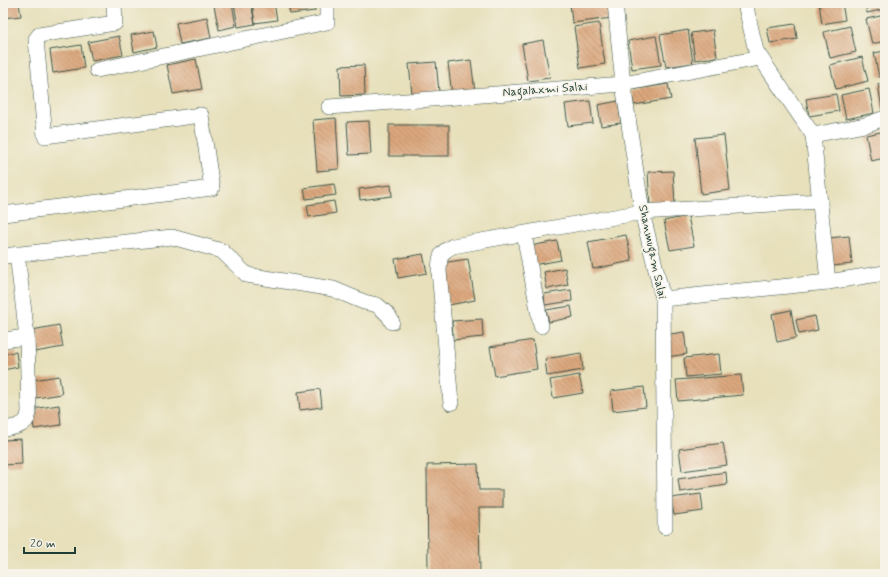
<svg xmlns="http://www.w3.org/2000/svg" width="888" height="577" font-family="Mynerve,sans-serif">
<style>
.building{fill:url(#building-back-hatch)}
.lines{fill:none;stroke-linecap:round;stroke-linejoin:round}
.street-casing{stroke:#3d5548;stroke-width:16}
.street{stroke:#fff;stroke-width:15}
.labels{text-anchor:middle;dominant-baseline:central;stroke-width:3.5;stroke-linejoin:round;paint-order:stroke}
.street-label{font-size:12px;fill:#1f3d34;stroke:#f7f3e8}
</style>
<defs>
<pattern id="building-back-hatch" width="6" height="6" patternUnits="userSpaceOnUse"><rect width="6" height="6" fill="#dba77e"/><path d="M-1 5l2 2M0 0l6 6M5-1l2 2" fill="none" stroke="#b18968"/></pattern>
</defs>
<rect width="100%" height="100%" fill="#f7f3e8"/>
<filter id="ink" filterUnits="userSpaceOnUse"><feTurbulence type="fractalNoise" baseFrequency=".025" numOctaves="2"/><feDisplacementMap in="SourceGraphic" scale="8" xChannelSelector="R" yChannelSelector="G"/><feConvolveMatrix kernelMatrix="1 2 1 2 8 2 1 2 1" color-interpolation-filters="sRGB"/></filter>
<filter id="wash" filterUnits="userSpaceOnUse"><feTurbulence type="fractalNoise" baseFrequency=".012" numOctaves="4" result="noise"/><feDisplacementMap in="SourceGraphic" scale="16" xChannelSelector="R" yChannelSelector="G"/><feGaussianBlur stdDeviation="0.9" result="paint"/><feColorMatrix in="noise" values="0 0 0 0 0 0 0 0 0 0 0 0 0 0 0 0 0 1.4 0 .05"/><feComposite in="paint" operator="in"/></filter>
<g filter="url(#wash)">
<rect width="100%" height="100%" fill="#e7e0bb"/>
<g id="blocks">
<!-- building -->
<g class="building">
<polygon points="3,3 19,3 21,16 3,18"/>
<polygon points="232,3 236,26 219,30 214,6"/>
<polygon points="234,3 251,3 255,24 238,27"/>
<polygon points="252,3 274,3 277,20 255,23"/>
<polygon points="288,3 314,3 315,11 290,14"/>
<polygon points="570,3 610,3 612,18 572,23"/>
<polygon points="819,3 842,3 845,20 822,24"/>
<polygon points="865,3 885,3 885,9 867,13"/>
<polygon points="885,15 885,41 872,44 866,19"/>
<polygon points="207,17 211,38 180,44 176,23"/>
<polygon points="599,23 605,64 580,68 574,27"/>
<polygon points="795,24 797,39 770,43 767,28"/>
<polygon points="850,26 856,52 830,58 824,32"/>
<polygon points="688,30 693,63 666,67 660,35"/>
<polygon points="713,30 717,57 695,60 691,33"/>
<polygon points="154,31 157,47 134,52 131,35"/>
<polygon points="119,36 123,55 92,61 88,42"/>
<polygon points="656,36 661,65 632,69 628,41"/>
<polygon points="543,40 550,78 528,81 522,44"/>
<polygon points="81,45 84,68 53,73 50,50"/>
<polygon points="885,51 885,76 879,77 874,53"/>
<polygon points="862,57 868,81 836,89 830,65"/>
<polygon points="196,59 202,89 173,94 167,65"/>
<polygon points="471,60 475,92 452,95 448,63"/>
<polygon points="436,62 439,92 412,94 409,64"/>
<polygon points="364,65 365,95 341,96 340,66"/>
<polygon points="885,83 885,110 882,110 878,84"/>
<polygon points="668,84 671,99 634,105 631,90"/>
<polygon points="869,89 874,113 846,119 841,95"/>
<polygon points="836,94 839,111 809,116 806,99"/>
<polygon points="590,101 593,123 568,126 565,104"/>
<polygon points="618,101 621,123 601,126 598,105"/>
<polygon points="336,118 339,169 317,171 313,120"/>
<polygon points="369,121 371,154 349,155 347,122"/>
<rect x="389" y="125" width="60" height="31"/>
<polygon points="885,131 885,158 871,161 866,135"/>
<polygon points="724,135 730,190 701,194 695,138"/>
<polygon points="673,171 675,205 650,207 648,172"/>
<polygon points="334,184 336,195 306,199 304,188"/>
<polygon points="391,185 392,196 360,200 359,189"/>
<polygon points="334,201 336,213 309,217 307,205"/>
<polygon points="688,216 694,246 670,250 664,221"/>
<polygon points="626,235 632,261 593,269 588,242"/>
<polygon points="849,236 852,264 832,266 829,238"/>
<polygon points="557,241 561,260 533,265 530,246"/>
<polygon points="423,254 427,273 398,278 395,259"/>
<polygon points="468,259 475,300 449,305 442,263"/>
<polygon points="565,268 568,285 547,289 544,272"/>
<polygon points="571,290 572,301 545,305 544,294"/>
<polygon points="571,306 573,317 549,322 546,310"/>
<polygon points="791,310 796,338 777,342 772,314"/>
<polygon points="815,316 818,330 799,334 796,320"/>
<polygon points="482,319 483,337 453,340 452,321"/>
<polygon points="59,325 63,347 35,352 32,330"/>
<polygon points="684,332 687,354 667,357 664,335"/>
<polygon points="533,340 537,369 495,376 490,347"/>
<polygon points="16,352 18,367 3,370 3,354"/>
<polygon points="581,353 583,370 547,376 545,359"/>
<polygon points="719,354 721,374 686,377 684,358"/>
<polygon points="579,375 583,393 553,398 550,380"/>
<polygon points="741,375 743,395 678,401 676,380"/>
<polygon points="59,376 62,394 36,398 33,380"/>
<polygon points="644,387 646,407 613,411 611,391"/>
<polygon points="320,389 322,407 300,410 298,392"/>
<polygon points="59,405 61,425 34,429 32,409"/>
<polygon points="21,439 22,464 3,465 3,440"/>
<polygon points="723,443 727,465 682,471 679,449"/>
<polygon points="478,464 479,490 503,490 503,508 479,508 480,574 428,574 427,465"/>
<polygon points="726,472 727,485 680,492 678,479"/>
<polygon points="701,494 703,511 674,515 671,498"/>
</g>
</g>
</g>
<g filter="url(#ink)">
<use href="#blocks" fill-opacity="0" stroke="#3d5548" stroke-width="1"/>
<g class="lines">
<!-- street casing -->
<g class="street-casing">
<g id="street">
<polyline points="615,3 623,84 642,212 663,299 665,527"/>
<polyline points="745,3 756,51 813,135 828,282"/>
<polyline points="97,70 327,22 327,3"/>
<polyline points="329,107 623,84 760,58"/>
<polyline points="813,135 865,125 885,118"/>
<polyline points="3,214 212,188 201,115 45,136 36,39 39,35 115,23 114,3"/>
<polyline points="524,234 541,326"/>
<polyline points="3,256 172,237 222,251 247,275 333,289 364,302 377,305 383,310 389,316 392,322"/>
<polyline points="663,299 828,282 885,273"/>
<polyline points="3,340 27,337"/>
<path d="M451,403L439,271C440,257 439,253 453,246L642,212L820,201"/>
<path d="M3,429C10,428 23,427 27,419C28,418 28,415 29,413L27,337L17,254"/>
</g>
</g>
<!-- street -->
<use href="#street" class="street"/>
</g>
</g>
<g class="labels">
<!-- street labels -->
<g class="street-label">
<text transform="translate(545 90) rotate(-4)">Nagalaxmi Salai</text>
<text transform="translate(652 252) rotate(78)">Shanmugam Salai</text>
</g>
</g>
<!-- margin -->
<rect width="888" height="577" fill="none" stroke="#f7f3e8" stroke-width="16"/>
<!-- scale -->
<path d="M24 547v6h51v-6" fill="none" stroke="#1f3d34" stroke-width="2"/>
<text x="30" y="547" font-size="12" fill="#1f3d34" stroke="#f7f3e8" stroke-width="3" paint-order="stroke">20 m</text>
</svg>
